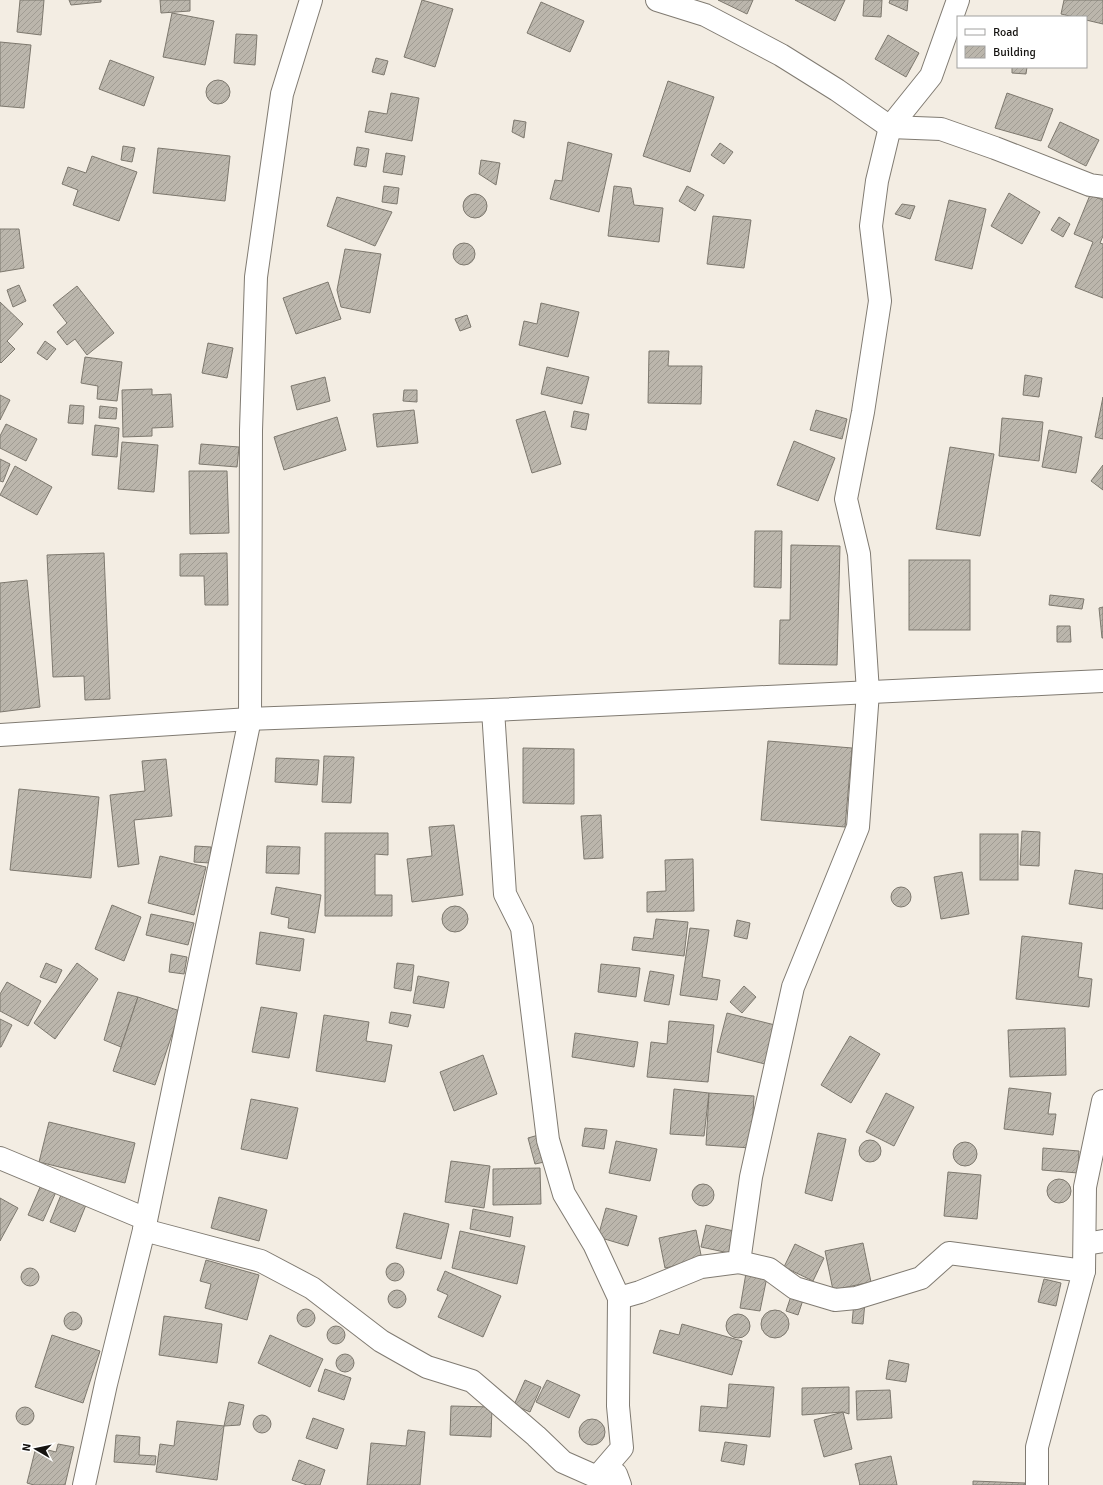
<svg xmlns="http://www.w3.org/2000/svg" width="1103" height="1485" font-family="Signika,sans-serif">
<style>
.building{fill:url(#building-hatch);stroke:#7d786e}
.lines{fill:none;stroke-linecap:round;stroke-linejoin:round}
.minor-casing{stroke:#807b72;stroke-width:24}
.minor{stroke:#fff;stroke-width:22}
</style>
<defs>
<pattern id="building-hatch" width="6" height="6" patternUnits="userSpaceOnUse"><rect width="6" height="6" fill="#bbb6ac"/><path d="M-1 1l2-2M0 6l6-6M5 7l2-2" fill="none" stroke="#a09c93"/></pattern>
</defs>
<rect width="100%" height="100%" fill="#f3ede3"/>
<!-- building -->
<g class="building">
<polygon points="20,0 44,0 41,35 17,32"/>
<polygon points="69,0 101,0 101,2 71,5"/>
<polygon points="160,0 190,0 190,11 161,13"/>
<polygon points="422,0 453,9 435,67 404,57"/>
<polygon points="718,0 753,0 747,14"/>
<polygon points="795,0 845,0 835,21"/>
<polygon points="864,0 882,0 881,17 863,16"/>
<polygon points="890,0 908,0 907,11 889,3"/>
<polygon points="1064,0 1103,0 1103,24 1086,20 1086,17 1074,17 1061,14"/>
<polygon points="541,2 584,21 570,52 527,33"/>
<polygon points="172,13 214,21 205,65 163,57"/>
<polygon points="236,34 257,35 255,65 234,63"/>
<polygon points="888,35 919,53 906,77 875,59"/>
<polygon points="0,42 31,45 24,108 0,106"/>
<polygon points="376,58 388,61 384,75 372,72"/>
<polygon points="110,60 154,77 144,106 99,89"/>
<polygon points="1012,67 1027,67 1026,74 1012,73"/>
<circle cx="218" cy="92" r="12"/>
<polygon points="668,81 714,97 690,172 643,156"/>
<polygon points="391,93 419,98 412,141 365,132 369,111 387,114"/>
<polygon points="1007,93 1053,109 1041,141 995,128"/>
<polygon points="514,120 526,122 524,138 512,132"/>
<polygon points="1060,122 1099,140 1086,166 1048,147"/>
<polygon points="568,142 612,154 599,212 550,199 555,180 562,181"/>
<polygon points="720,143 733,152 724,164 711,155"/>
<polygon points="123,146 135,148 132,162 121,160"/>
<polygon points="357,147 369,149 366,167 354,165"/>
<polygon points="158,148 230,156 225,201 153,193"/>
<polygon points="386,153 405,156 402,175 383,172"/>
<polygon points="92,156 137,172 119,221 73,205 78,190 62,184 68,167 86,173"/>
<polygon points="481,160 500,163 496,185 479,174"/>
<polygon points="384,186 399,188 397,204 382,202"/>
<polygon points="614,186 631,188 634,205 663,208 659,242 608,236"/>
<polygon points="687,186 704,195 695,211 679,201"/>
<polygon points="1009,193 1040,212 1022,244 991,226"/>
<circle cx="475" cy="206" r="12"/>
<polygon points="1090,195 1103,200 1103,236 1100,243 1103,244 1103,298 1075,287 1093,242 1074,234"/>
<polygon points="337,197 392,212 375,246 327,226"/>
<polygon points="949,200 986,209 972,269 935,260"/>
<polygon points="902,204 915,206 910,219 895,214"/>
<polygon points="713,216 751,220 744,268 707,264"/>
<polygon points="1059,217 1070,224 1063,237 1051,230"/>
<polygon points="0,229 19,229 24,268 0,272"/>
<circle cx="464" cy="254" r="11"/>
<polygon points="345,249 381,254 370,313 341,307 337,290"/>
<polygon points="328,282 341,319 296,334 283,298"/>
<polygon points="19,285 26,301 13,307 7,290"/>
<polygon points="77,286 114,333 87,355 75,339 67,345 57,332 67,323 53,305"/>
<polygon points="0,302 23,324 7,341 15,349 1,363 0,362"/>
<polygon points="541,303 579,312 568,357 519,345 524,321 537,324"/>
<polygon points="467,315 471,327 460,331 455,319"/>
<polygon points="45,341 56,349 47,360 37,353"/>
<polygon points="208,343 233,348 227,378 202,373"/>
<polygon points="649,351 669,351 668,366 702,366 701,404 648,403"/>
<polygon points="85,357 122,362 117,401 97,399 98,386 81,383"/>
<polygon points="547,367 589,377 582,404 541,394"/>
<polygon points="1025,375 1042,378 1039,397 1023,395"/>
<polygon points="325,377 330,401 297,410 291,386"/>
<polygon points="152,389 152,395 171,394 173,427 152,428 152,436 123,437 122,390"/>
<polygon points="404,390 417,390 417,402 403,401"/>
<polygon points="0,395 10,400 0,420"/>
<polygon points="1103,397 1103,439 1095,437"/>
<polygon points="70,405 84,406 83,424 68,423"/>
<polygon points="100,406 117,408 116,419 99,418"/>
<polygon points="414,410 418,443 377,447 373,414"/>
<polygon points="816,410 847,419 842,439 810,430"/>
<polygon points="545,411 561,464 532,473 516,420"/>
<polygon points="574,411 589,414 586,430 571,427"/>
<polygon points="337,417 346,450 284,470 274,437"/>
<polygon points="1002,418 1043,422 1039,461 999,456"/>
<polygon points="6,424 37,439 26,461 0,448 0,436"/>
<polygon points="95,425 119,428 117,457 92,455"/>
<polygon points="1049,430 1082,437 1076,473 1042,467"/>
<polygon points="794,441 835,458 818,501 777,485"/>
<polygon points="122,442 158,445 154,492 118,489"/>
<polygon points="201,444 239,447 237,467 199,464"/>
<polygon points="950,447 994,454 980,536 936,529"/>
<polygon points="0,459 10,464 3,482 0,481"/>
<polygon points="1103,465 1103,490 1091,481"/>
<polygon points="15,466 52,487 37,515 0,495"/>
<polygon points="189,471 227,471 229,533 190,534"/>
<polygon points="755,531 782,531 781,588 754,587"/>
<polygon points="791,545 840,546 837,665 779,664 780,620 790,620"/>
<polygon points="104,553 110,699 85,700 84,676 53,677 47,555"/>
<polygon points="227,553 228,605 205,605 204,576 180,576 180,554"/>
<rect x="909" y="560" width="61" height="70"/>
<polygon points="27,580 40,707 0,712 0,583"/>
<polygon points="1050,595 1084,599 1082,609 1049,605"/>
<polygon points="1103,607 1103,638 1102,638 1099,608"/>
<polygon points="1057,626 1070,626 1071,642 1057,642"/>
<polygon points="768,741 852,748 845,827 761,820"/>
<polygon points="523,748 574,749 574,804 523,803"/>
<polygon points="324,756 354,757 351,803 322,802"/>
<polygon points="276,758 319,760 317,785 275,782"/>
<polygon points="166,759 172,816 134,820 139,864 118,867 110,795 145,791 142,761"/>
<polygon points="19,789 99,797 91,878 10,870"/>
<polygon points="601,815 603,858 584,859 581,816"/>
<polygon points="454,825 463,895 412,902 407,859 432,856 429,827"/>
<polygon points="1022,831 1040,832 1039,866 1020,865"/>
<polygon points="325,833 388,833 388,855 375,854 375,895 392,895 392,916 325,916"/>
<rect x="980" y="834" width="38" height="46"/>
<polygon points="195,846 211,847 210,863 194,862"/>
<polygon points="267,846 300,847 299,874 266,873"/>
<polygon points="160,856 206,867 194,915 148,903"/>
<polygon points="693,859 694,911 647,912 647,892 666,891 665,860"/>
<polygon points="1075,870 1103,874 1103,909 1069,904"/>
<polygon points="962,872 969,914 941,919 934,877"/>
<circle cx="901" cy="897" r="10"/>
<polygon points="276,887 321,895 315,933 288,928 289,918 271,914"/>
<polygon points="112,905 141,917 124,961 95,949"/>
<circle cx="455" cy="919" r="13"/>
<polygon points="151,914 194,923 188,945 146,935"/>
<polygon points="656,919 688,922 684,956 632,950 634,937 653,939"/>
<polygon points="737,920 750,923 747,939 734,936"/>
<polygon points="690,928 709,930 702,977 720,980 717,1000 680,995"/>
<polygon points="260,932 304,939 300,971 256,964"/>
<polygon points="1022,936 1082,943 1078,977 1092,979 1089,1007 1016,999"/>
<polygon points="171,954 187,957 184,974 169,972"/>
<polygon points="46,963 62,970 56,983 40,977"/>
<polygon points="77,963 98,979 55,1039 34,1023"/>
<polygon points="397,963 414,965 411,991 394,988"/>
<polygon points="601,964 640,968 636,997 598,992"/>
<polygon points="650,971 674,975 669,1005 644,1001"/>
<polygon points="418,976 449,982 444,1008 413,1003"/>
<polygon points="7,982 41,1001 28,1026 0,1011 0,994"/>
<polygon points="744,986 756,997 742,1013 730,1002"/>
<polygon points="118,992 138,997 121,1047 104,1040"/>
<polygon points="138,997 180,1011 155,1085 113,1071"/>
<polygon points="261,1007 297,1013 289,1058 252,1052"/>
<polygon points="391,1012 411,1015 408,1027 389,1023"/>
<polygon points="727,1013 775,1025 765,1064 717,1052"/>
<polygon points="324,1015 369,1022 366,1041 392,1045 385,1082 316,1071"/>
<polygon points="0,1019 12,1025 1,1047 0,1047"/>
<polygon points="669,1021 714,1025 708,1082 647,1077 651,1042 667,1044"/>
<polygon points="1065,1028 1066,1075 1010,1077 1008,1030"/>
<polygon points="575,1033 638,1042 634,1067 572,1057"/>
<polygon points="850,1036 880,1054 851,1103 821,1085"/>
<polygon points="483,1055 497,1094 454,1111 440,1072"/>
<polygon points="1009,1088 1051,1093 1048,1114 1056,1114 1053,1135 1004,1129"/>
<polygon points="674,1089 709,1093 704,1136 670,1134"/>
<polygon points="709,1093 754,1096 751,1148 706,1145"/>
<polygon points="886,1093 914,1107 894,1146 866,1132"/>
<polygon points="251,1099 298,1108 287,1159 241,1149"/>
<polygon points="49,1122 135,1143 125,1183 39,1162"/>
<polygon points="585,1128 607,1130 604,1149 582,1146"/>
<polygon points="818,1133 846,1139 832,1201 805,1193"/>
<polygon points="542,1134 549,1161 535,1164 528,1138"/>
<circle cx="870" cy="1151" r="11"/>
<polygon points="616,1141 657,1149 650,1181 609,1173"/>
<circle cx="965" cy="1154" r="12"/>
<polygon points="1043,1148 1079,1151 1078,1173 1042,1170"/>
<polygon points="451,1161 490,1166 484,1208 445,1202"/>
<polygon points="540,1168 541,1204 493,1205 493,1169"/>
<polygon points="948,1172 981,1175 977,1219 944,1216"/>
<circle cx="1059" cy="1191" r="12"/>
<circle cx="703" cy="1195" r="11"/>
<polygon points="41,1185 56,1192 43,1221 28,1215"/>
<polygon points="63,1190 88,1200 75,1232 50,1222"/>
<polygon points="219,1197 267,1210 259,1241 211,1228"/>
<polygon points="0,1198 18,1208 0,1241"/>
<polygon points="606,1208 637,1216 628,1246 598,1237"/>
<polygon points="473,1209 513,1217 510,1237 470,1229"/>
<polygon points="404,1213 449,1224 441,1259 396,1248"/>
<polygon points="706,1225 734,1231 729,1253 701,1247"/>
<polygon points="696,1230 702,1260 665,1268 659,1238"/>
<polygon points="460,1231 525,1246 517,1284 452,1268"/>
<polygon points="863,1243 871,1282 833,1290 825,1251"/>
<polygon points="795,1244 824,1258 813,1281 784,1267"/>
<polygon points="206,1260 259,1275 247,1320 205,1308 211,1284 200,1281"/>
<circle cx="395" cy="1272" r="9"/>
<circle cx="30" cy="1277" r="9"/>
<polygon points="445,1271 501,1296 483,1337 438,1317 448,1295 437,1290"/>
<polygon points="746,1273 767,1277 760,1311 740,1308"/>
<polygon points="1044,1279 1061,1283 1056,1306 1038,1302"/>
<circle cx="397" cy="1299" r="9"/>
<polygon points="791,1296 803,1300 798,1315 786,1311"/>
<polygon points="854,1302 865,1302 863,1324 852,1323"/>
<circle cx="306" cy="1318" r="9"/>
<circle cx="775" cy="1324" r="14"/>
<circle cx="73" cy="1321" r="9"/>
<circle cx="738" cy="1326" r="12"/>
<polygon points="164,1316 222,1324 217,1363 159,1355"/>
<polygon points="682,1324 742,1341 732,1375 653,1353 660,1330 679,1335"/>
<circle cx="336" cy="1335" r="9"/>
<polygon points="52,1335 100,1351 83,1403 35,1387"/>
<polygon points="270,1335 323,1359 310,1387 258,1363"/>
<circle cx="345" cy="1363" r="9"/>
<polygon points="889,1360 909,1364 906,1382 886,1379"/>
<polygon points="325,1369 351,1378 344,1400 318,1391"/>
<polygon points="525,1380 541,1387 530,1412 514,1405"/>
<polygon points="547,1380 580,1395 569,1418 536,1402"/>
<polygon points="729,1384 774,1387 770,1437 699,1431 701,1406 727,1408"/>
<polygon points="849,1387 849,1414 843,1412 802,1415 802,1388"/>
<polygon points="890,1390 892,1418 857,1420 856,1391"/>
<polygon points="229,1402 244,1405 240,1425 224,1426"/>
<polygon points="451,1406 492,1407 491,1437 450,1435"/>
<circle cx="25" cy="1416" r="9"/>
<polygon points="843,1412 852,1449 824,1457 814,1420"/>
<circle cx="262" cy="1424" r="9"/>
<polygon points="313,1418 344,1429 337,1449 306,1438"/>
<circle cx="592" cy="1432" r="13"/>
<polygon points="177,1421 224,1426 217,1480 156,1472 160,1444 174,1446"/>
<polygon points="408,1430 425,1432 420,1485 367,1485 371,1443 406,1446"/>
<polygon points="116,1435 140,1437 139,1455 156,1456 155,1465 114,1462"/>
<polygon points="725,1442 747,1445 744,1465 721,1461"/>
<polygon points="58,1444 74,1447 65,1485 34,1485 27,1483 36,1447 56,1452"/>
<polygon points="891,1456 897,1485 859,1485 860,1485 855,1464"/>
<polygon points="299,1460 325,1470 320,1485 307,1485 292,1480"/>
<polygon points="973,1481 1025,1483 1025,1485 973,1485"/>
</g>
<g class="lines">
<!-- minor casing -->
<g class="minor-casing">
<g id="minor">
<polyline points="657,0 705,15 781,55 837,90 890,127 941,129 995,148 1090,185 1103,187"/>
<polyline points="493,710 505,894 522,928 548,1140 564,1194 594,1244 619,1298 618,1406 622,1448 597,1477"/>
<polyline points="0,735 250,719 493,710 1103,681"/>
<polyline points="0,1158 146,1219"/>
<polyline points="144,1230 261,1261 312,1288 381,1341 427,1367 472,1381 536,1436 563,1462 597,1477 616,1474 620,1485"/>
<polyline points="1085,1244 1103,1241"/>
<polyline points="739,1262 769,1269 795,1288 835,1300 856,1298 921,1278 949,1253 1084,1271"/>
<polyline points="619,1298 640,1292 701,1267 739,1262 751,1177 793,987 858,827 868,692 859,554 846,499 863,412 880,301 871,226 877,181 890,127 931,76 958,0"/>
<polyline points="84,1485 106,1384 144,1230 250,719 251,430 256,277 282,94 311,0"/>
<polyline points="1037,1485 1037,1447 1084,1271 1085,1187 1103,1101"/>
</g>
</g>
<!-- minor -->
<use href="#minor" class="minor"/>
</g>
<!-- legend -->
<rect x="957" y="16" width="130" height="52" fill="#ffffff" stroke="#a2a1a0"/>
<rect x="965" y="29" width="20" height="6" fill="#ffffff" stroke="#a2a1a0"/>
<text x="993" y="36" font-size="12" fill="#161411">Road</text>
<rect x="965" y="46" width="20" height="12" fill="url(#building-hatch)" stroke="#a2a1a0"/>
<text x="993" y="56" font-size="12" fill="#161411">Building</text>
<!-- north arrow -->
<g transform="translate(36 1449) rotate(279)" stroke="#ffffff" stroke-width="3" paint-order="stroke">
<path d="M0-3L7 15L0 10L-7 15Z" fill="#161411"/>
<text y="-6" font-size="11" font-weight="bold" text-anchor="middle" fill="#161411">N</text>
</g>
</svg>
